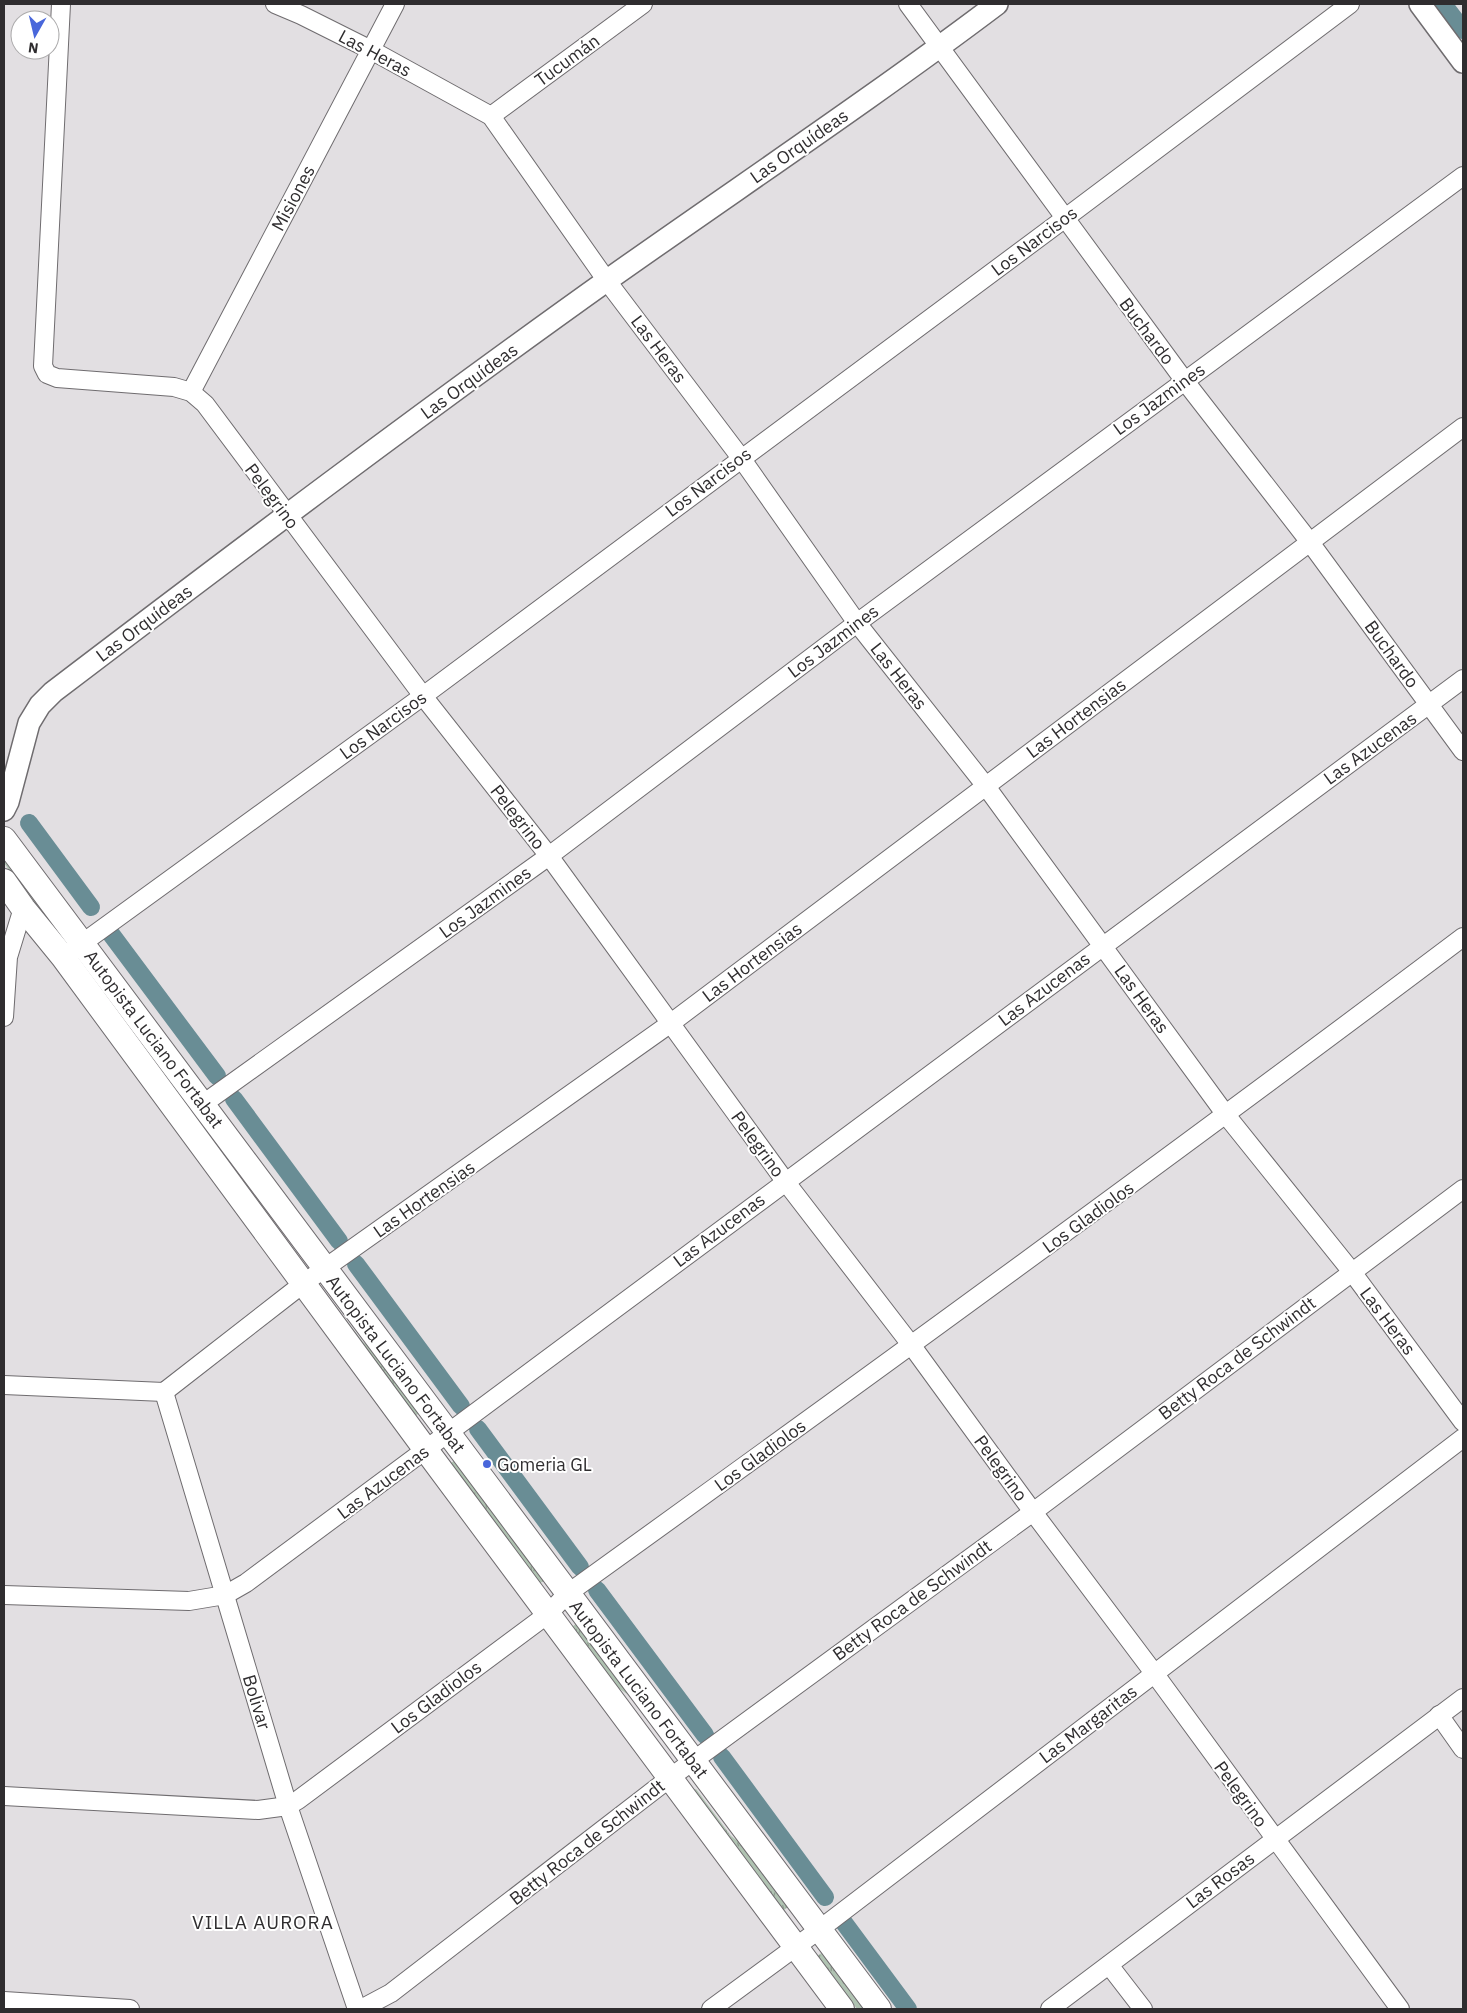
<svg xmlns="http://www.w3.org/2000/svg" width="1467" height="2013" font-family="'IBM Plex Sans',sans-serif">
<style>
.grass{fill:url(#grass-tufts)}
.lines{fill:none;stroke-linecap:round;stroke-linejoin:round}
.canal{stroke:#698d95;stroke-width:18}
.minor-casing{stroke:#6f6c6f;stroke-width:20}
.tertiary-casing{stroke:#6f6c6f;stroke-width:24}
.secondary-casing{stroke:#6f6c6f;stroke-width:26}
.minor{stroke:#fff;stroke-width:18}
.tertiary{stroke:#fff;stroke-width:21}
.secondary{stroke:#fff;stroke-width:24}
.poi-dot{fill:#4967db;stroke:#fff;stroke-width:2}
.labels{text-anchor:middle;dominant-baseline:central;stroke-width:4;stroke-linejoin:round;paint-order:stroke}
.street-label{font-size:18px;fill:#2f2d2f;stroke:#fff}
.poi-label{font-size:18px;fill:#2f2d2f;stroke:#fff;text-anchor:start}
.neighbourhood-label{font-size:19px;letter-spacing:1px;fill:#2f2d2f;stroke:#fff}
</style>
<defs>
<pattern id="grass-tufts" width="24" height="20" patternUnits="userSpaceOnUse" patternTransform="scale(1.25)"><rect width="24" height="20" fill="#b0c3b2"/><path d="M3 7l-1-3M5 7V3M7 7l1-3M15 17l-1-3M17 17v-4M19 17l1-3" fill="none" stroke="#909f91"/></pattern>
</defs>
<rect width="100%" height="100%" fill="#e2dfe2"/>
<!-- grass -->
<g class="grass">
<polygon points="4,851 58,924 53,929 4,863"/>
<polygon points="327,1295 363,1342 376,1352 421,1412 415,1416 325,1297"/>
<polygon points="454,1461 544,1581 538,1584 448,1465"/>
<polygon points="577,1623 630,1696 617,1687 572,1627"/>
<polygon points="696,1789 731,1836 744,1846 789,1906 784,1910 694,1790"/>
<polygon points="823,1952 866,2009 857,2009 817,1956"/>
</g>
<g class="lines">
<!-- canal -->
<g class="canal">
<polyline points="1443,4 1463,30"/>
<polyline points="29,823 91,907"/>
<polyline points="108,930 217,1076"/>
<polyline points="234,1099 339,1241"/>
<polyline points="356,1264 461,1406"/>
<polyline points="478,1429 580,1567"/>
<polyline points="597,1590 705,1735"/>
<polyline points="722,1757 825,1897"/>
<polyline points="842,1920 908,2009"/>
</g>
<!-- minor casing -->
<g class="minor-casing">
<g id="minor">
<polyline points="61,4 43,366 47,374 57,378 174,387 191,392 205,404 423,696 549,856 785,1181 912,1346 1033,1512 1154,1673 1400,2009"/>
<polyline points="275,4 301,15 371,50 491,116 607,281 741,458 857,623 985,785 1226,1115 1352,1272 1463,1422"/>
<polyline points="908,4 1184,380 1309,541 1463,751"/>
<polyline points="491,116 643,4"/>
<polyline points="191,392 395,4"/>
<polyline points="73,950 423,696 1064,219 1350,4"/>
<polyline points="4,1017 8,957 23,908"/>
<polyline points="203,1104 549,856 857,623 1463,176"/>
<polyline points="4,1385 164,1392 304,1283 671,1023 1463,427"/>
<polyline points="164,1392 288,1806 357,2009"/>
<polyline points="4,1595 189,1601 225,1595 246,1583 1463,679"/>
<polyline points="1439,1715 1463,1749"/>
<path d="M4,1796L258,1810L288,1806L298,1800L548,1614L567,1594C867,1378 1167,1160 1463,937"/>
<polyline points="1109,1965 1143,2009"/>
<polyline points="4,2001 130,2009"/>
<polyline points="361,2009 391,1993 671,1777 1033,1512 1463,1189"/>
<polyline points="711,2009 820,1929 1463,1438"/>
<polyline points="1050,2009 1463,1698"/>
</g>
</g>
<!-- tertiary casing -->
<g class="tertiary-casing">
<g id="tertiary">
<polyline points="1420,4 1463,62"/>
<path d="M4,810L8,802L29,723L40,705L53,692C237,552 421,413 609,279C739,187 871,99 997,4"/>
</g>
</g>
<!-- secondary casing -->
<g class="secondary-casing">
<g id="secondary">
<polyline points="4,839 879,2009"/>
<polyline points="4,881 23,908 63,957 426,1450 842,2009"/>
</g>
</g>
<!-- minor -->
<use href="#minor" class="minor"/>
<!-- tertiary -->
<use href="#tertiary" class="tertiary"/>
<!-- secondary -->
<use href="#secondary" class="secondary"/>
</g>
<!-- markers -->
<circle class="poi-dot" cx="487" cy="1464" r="5"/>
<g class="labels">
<!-- street labels -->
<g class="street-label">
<text transform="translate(375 53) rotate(28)">Las Heras</text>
<text transform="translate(567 60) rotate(-36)">Tucumán</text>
<text transform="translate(799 146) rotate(-35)">Las Orquídeas</text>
<text transform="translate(293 198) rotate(-62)">Misiones</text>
<text transform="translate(1034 241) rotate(-37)">Los Narcisos</text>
<text transform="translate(1147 331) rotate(53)">Buchardo</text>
<text transform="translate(659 349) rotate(53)">Las Heras</text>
<text transform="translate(469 381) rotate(-36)">Las Orquídeas</text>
<text transform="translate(1159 399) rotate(-36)">Los Jazmines</text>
<text transform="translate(708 482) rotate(-37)">Los Narcisos</text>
<text transform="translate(272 496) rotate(53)">Pelegrino</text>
<text transform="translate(144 623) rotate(-37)">Las Orquídeas</text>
<text transform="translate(833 641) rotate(-37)">Los Jazmines</text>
<text transform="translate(1392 654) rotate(54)">Buchardo</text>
<text transform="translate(899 676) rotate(52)">Las Heras</text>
<text transform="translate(1076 718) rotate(-37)">Las Hortensias</text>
<text transform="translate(383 725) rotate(-36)">Los Narcisos</text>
<text transform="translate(1370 748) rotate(-36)">Las Azucenas</text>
<text transform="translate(518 817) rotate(52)">Pelegrino</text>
<text transform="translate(485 902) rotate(-36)">Los Jazmines</text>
<text transform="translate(752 962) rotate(-37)">Las Hortensias</text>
<text transform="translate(1044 989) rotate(-37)">Las Azucenas</text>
<text transform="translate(1142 999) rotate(54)">Las Heras</text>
<text transform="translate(154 1039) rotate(53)">Autopista Luciano Fortabat</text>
<text transform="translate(758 1144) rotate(54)">Pelegrino</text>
<text transform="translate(424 1199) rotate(-35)">Las Hortensias</text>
<text transform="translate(1088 1217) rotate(-36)">Los Gladiolos</text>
<text transform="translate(719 1230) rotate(-37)">Las Azucenas</text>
<text transform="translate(1388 1321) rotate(53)">Las Heras</text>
<text transform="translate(1237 1358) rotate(-37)">Betty Roca de Schwindt</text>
<text transform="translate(396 1364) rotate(53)">Autopista Luciano Fortabat</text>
<text transform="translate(760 1455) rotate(-36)">Los Gladiolos</text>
<text transform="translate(1001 1468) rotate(54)">Pelegrino</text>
<text transform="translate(383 1482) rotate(-37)">Las Azucenas</text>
<text transform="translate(912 1600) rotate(-36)">Betty Roca de Schwindt</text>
<text transform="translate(639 1689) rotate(53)">Autopista Luciano Fortabat</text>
<text transform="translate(436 1697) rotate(-37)">Los Gladiolos</text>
<text transform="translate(257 1702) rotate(73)">Bolivar</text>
<text transform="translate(1088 1724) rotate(-37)">Las Margaritas</text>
<text transform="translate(1241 1794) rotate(54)">Pelegrino</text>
<text transform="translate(587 1842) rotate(-38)">Betty Roca de Schwindt</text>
<text transform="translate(1220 1880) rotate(-37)">Las Rosas</text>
</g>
<!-- poi labels -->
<g class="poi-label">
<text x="497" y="1464">Gomeria GL</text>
</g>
<!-- neighbourhood labels -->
<g class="neighbourhood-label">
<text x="263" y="1922">VILLA AURORA</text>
</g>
</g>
<!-- border -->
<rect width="1467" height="2013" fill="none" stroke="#2f2d2f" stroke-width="10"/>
<!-- north arrow -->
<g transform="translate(35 35) rotate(188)"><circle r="24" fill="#ffffff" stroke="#acabac"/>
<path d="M0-4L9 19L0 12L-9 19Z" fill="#4967db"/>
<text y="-8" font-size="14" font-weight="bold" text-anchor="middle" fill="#2f2d2f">N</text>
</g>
</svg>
